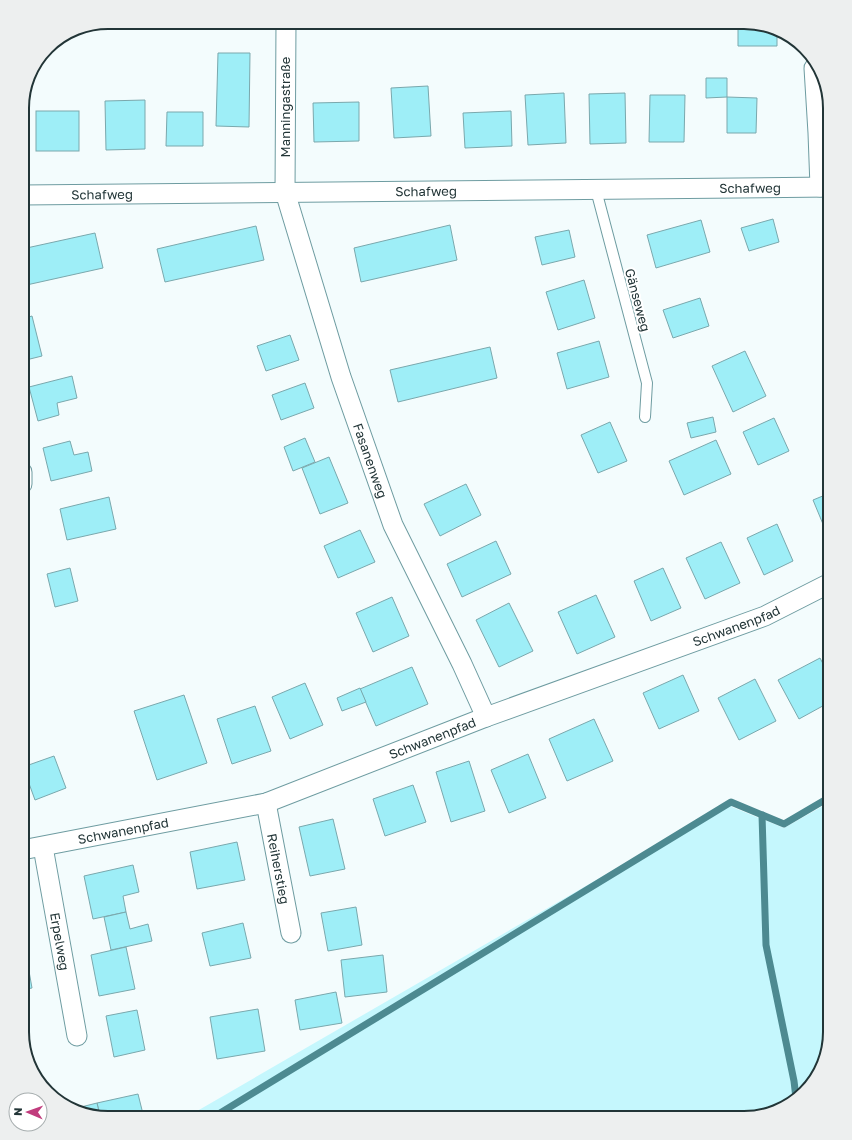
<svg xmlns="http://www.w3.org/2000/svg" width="852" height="1140" font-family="'Golos Text',sans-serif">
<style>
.green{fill:#c5f7fd}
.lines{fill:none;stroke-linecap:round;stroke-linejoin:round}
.stream{stroke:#4d8a91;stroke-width:7}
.building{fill:#9eeef7;stroke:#7aa8ad}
.lane-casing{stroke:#6e9ca1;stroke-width:12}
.street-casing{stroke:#6e9ca1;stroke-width:21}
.lane{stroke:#fff;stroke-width:10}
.street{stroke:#fff;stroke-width:19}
.labels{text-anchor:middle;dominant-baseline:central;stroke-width:4;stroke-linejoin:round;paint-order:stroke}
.street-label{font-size:13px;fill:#223537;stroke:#fff}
.rim{fill:none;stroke:#223537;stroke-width:2}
</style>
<rect width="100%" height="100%" fill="#f3fcfd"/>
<!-- green -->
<polygon class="green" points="731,802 732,807 784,828 830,802 830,1032 819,1075 791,1104 744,1118 185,1118"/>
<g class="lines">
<!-- stream -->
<g class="stream">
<polyline points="762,815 766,945 794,1081 796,1098"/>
<polyline points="212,1118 731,802 784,824 830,797"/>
</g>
</g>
<!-- building -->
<g class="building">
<rect x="184" y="22" width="59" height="1"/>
<polygon points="738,22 749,22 777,31 777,46 738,46"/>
<polygon points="218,53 250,53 249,127 216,126"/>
<polygon points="706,78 727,78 727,97 706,98"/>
<polygon points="428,86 431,136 394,138 391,88"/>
<polygon points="564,93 566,143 528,145 525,95"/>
<polygon points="625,93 626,143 590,144 589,94"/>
<polygon points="650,95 685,95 684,142 649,142"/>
<polygon points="727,97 757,98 756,133 727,133"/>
<polygon points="145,100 145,149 106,150 105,101"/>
<polygon points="359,102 359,141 314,142 313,103"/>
<rect x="36" y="111" width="43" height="40"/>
<polygon points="511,111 512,146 465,148 463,113"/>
<polygon points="167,112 203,112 203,146 166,146"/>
<polygon points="773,219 779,242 749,251 741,228"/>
<polygon points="701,220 710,252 656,268 647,235"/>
<polygon points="450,225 457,260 361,282 354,248"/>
<polygon points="256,226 264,260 165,282 157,249"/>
<polygon points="569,230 575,257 542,265 535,237"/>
<polygon points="830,230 830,241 826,232"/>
<polygon points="95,233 103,268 22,286 22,249"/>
<polygon points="584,280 595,318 558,330 546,292"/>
<polygon points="700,298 709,326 673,338 663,310"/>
<polygon points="32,316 42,356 22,361 22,319"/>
<polygon points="290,335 299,360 266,371 257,346"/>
<polygon points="599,341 609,377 567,389 557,353"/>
<polygon points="490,347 497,378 398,402 390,370"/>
<polygon points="745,351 766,396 733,412 712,366"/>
<polygon points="72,376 77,398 57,403 59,415 38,421 29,387"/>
<polygon points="305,383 314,408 281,420 272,395"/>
<polygon points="713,417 716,432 691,438 687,423"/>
<polygon points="774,418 789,451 758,465 743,432"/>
<polygon points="610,422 627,461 598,473 581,435"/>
<polygon points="305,438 315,462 293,471 284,447"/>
<polygon points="716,440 731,474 684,495 669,461"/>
<polygon points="70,441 74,455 88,452 92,471 51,481 43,448"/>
<polygon points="329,457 348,503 320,514 302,468"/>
<polygon points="466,484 481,515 440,536 424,504"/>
<polygon points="830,493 830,541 813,500"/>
<polygon points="109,497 116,529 67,540 60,509"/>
<polygon points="777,524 793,561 764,575 747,538"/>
<polygon points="360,530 375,562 338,578 324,546"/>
<polygon points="496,541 511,574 462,597 447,564"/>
<polygon points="721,542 740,583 705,599 686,558"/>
<polygon points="70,568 78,601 55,607 47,574"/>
<polygon points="663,568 681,608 651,621 634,581"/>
<polygon points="596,595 615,637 577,654 558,612"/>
<polygon points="392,597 409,636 373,652 356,613"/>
<polygon points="509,603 533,651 499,667 476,620"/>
<polygon points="22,612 24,625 22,625"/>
<polygon points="820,658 830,677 830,702 799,719 778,680"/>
<polygon points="412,667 428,704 376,726 360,689"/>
<polygon points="683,675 699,711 659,729 643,693"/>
<polygon points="755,679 776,721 739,740 718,698"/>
<polygon points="305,683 323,725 290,739 272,697"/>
<polygon points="360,688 366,702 342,711 337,698"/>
<polygon points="184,695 207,763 157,780 134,711"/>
<polygon points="255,706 271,751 232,764 217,719"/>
<polygon points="594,719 613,761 567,781 549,739"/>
<polygon points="528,754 546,798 509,813 491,770"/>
<polygon points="54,756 66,788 35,800 23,767"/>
<polygon points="469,761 485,811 451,822 436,772"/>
<polygon points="413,785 426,822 385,836 373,799"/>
<polygon points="333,819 345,869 310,876 299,827"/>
<polygon points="237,842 245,880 197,889 190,852"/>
<polygon points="133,865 139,892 123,896 126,912 93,919 84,876"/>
<polygon points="356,907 362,945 328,951 321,913"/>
<polygon points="126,912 130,929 148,924 152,941 111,950 104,917"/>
<polygon points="243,923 251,958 210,966 202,933"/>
<polygon points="126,947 135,989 99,996 91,955"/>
<polygon points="383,955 387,992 345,997 341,960"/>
<polygon points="27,960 32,988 22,990 22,961"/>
<polygon points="336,992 342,1023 300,1030 295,1000"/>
<polygon points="258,1009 265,1051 217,1059 210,1017"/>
<polygon points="137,1010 145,1050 114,1057 106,1016"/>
<polygon points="138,1094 144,1118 108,1118 100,1116 97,1103"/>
<polygon points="97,1103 100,1116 73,1109"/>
</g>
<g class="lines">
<!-- lane casing -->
<g class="lane-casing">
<polyline id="lane" points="596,190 647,383 645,417"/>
</g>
<!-- street casing -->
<g class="street-casing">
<g id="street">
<path id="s1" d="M286,22L285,192L341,377L393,525L462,664L486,717"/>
<polyline points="814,68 818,133 820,187"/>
<path id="s2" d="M22,195L830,187"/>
<polyline points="22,484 22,472"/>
<path id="s3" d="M266,803L291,933"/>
<path id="s4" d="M43,847L77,1036"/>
<path id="s5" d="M22,850L266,803L486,717L765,616L830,583"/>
</g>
</g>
<!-- lane -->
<use href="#lane" class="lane"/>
<!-- street -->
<use href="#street" class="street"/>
</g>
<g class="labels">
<!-- street labels -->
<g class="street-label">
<text transform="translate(285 107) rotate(-90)">Manningastraße</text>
<text stroke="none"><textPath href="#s2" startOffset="728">Schafweg</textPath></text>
<text stroke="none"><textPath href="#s2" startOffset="404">Schafweg</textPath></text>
<text stroke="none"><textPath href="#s2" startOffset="80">Schafweg</textPath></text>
<text transform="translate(638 300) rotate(75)">Gänseweg</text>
<text stroke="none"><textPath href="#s1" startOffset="452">Fasanenweg</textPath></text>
<text stroke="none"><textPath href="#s5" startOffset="751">Schwanenpfad</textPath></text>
<text stroke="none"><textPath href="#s5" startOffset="427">Schwanenpfad</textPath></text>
<text stroke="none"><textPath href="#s5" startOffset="103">Schwanenpfad</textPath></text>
<text stroke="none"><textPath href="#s3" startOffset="67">Reiherstieg</textPath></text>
<text stroke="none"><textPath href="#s4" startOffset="96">Erpelweg</textPath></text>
</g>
</g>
<!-- crop -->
<path d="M0 0H852V1140H0ZM108 29H744A79 79 0 0 1 823 108V1032A79 79 0 0 1 744 1111H108A79 79 0 0 1 29 1032V108A79 79 0 0 1 108 29Z" fill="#edefef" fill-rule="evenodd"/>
<path class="rim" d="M108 29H744A79 79 0 0 1 823 108V1032A79 79 0 0 1 744 1111H108A79 79 0 0 1 29 1032V108A79 79 0 0 1 108 29Z"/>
<!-- north arrow -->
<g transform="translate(28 1112) rotate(272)"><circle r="19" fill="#ffffff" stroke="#a7aeaf"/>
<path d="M0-3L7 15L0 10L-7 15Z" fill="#c13c7d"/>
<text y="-6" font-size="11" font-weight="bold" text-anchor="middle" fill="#223537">N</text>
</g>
</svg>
